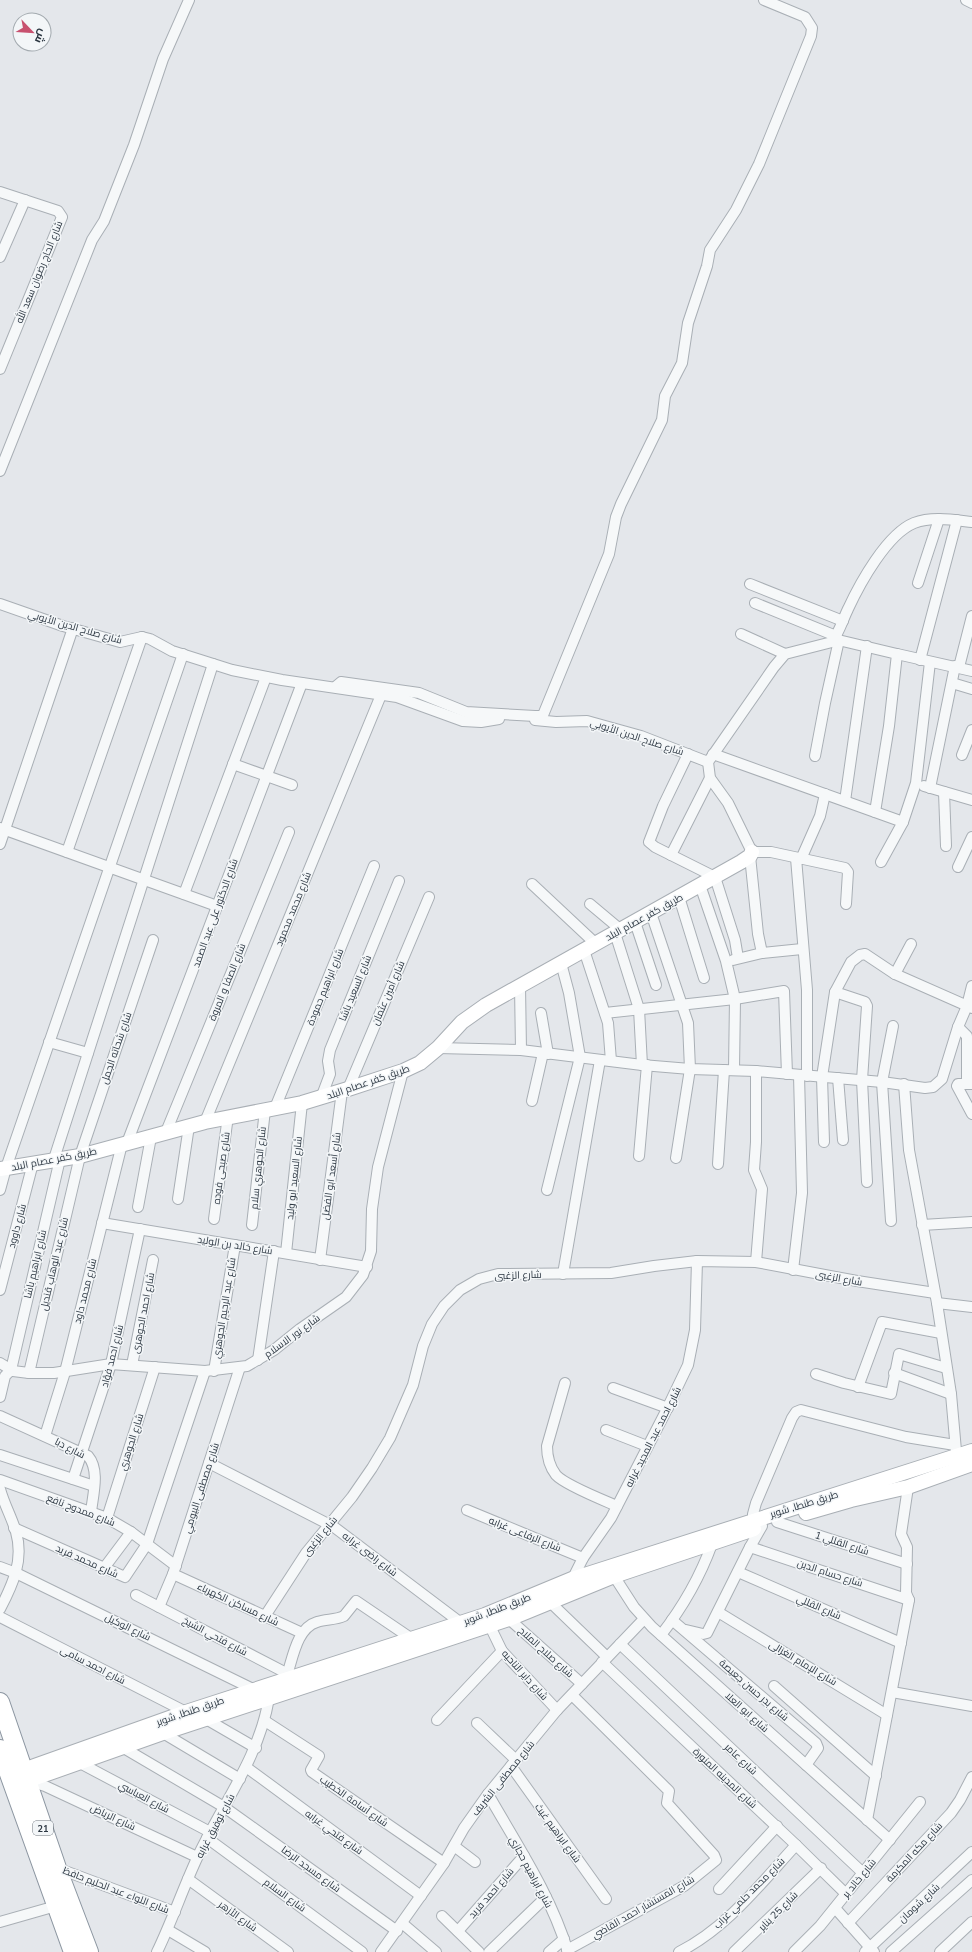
<svg xmlns="http://www.w3.org/2000/svg" width="972" height="1952" font-family="Mulish,Cairo,sans-serif">
<style>
.lines{fill:none;stroke-linecap:round;stroke-linejoin:round}
.street-casing{stroke:#a9afb5;stroke-width:12}
.secondary-casing{stroke:#a9afb5;stroke-width:16}
.highway-casing{stroke:#8c96a1;stroke-width:20}
.street{stroke:#f6f8f9;stroke-width:10}
.secondary{stroke:#fff;stroke-width:14}
.highway{stroke:#fff;stroke-width:18}
.labels{text-anchor:middle;dominant-baseline:central;stroke-width:3;stroke-linejoin:round;paint-order:stroke}
.shield{fill:#f3f6f8;stroke:#687079;stroke-width:1}
.shield-label{font-size:9px;font-weight:bold;fill:#2c3742}
.street-label{font-size:10px;fill:#2c3742;stroke:#f3f6f8}
</style>
<rect width="100%" height="100%" fill="#e4e7eb"/>
<g class="lines">
<!-- street casing -->
<g class="street-casing">
<g id="street">
<polyline points="966,0 972,3"/>
<polyline points="0,192 58,211 62,217 0,369"/>
<polyline points="0,257 25,200"/>
<polyline points="0,471 92,240 104,221 134,145 163,59 189,0"/>
<polyline points="918,583 939,519"/>
<polyline points="750,584 843,621"/>
<polyline points="755,603 836,636"/>
<polyline points="0,604 63,626 120,642 142,637 150,639 172,651 232,670 282,680 397,697 463,721 481,722 499,719"/>
<polyline points="741,634 785,654"/>
<polyline points="834,639 897,654 889,726 875,812"/>
<polyline points="897,654 972,671"/>
<polyline points="920,660 957,520"/>
<polyline points="959,667 972,616"/>
<polyline points="952,683 972,689"/>
<polyline points="335,687 341,682 419,693 466,712 535,716 539,716 541,720 609,554 616,517 621,504 662,420 665,396 682,363 688,323 707,266 710,250 736,210 759,164 811,36 812,28 805,17 764,0"/>
<polyline points="535,720 556,722 587,721 641,736 708,762"/>
<polyline points="688,754 663,806 649,842 655,847 715,877 735,940 738,958"/>
<polyline points="713,754 903,822"/>
<polyline points="962,755 972,730"/>
<polyline points="815,756 825,703 839,640"/>
<polyline points="233,764 292,785"/>
<polyline points="924,786 972,800"/>
<polyline points="930,788 955,666"/>
<polyline points="944,792 946,846"/>
<polyline points="845,801 867,646"/>
<polyline points="0,828 217,906"/>
<polyline points="0,844 73,628"/>
<polyline points="67,852 142,637"/>
<polyline points="671,855 710,778"/>
<polyline points="750,856 758,934 762,953"/>
<polyline points="796,858 807,990 807,1076"/>
<polyline points="801,859 820,816 825,794"/>
<polyline points="881,862 903,822 916,783 930,662"/>
<polyline points="958,867 972,837"/>
<polyline points="532,884 596,944"/>
<polyline points="700,885 726,961 735,999 734,1070"/>
<polyline points="184,894 266,677"/>
<polyline points="679,897 704,978"/>
<polyline points="590,904 621,930"/>
<path d="M846,904L848,872L845,868L771,852H752L728,803L710,778L708,762L774,667L785,654L832,642C839,633 843,619 848,609C860,583 887,534 914,523C932,516 954,520 972,522"/>
<polyline points="651,913 688,1023 690,1069 676,1158"/>
<polyline points="635,922 656,985"/>
<polyline points="615,933 639,1009 642,1065"/>
<polyline points="584,950 608,1023 611,1061"/>
<polyline points="733,960 762,953 802,949"/>
<polyline points="895,974 911,944"/>
<polyline points="520,986 521,1050"/>
<polyline points="835,992 865,1002 867,1006 862,1080 867,1182"/>
<polyline points="541,1013 548,1054"/>
<polyline points="605,1013 735,999 784,991 787,1074"/>
<polyline points="958,1027 967,1036 967,1084"/>
<polyline points="49,1042 88,1053"/>
<polyline points="438,1048 521,1050 642,1065 690,1069 756,1071 882,1082 925,1088 933,1087 942,1079 958,1027 967,1006 972,986"/>
<polyline points="756,1071 756,1142 754,1170 762,1189 756,1262"/>
<polyline points="838,1078 843,1140"/>
<polyline points="904,1084 909,1150 937,1303 951,1394 957,1462"/>
<polyline points="972,1084 958,1084 957,1086 972,1114"/>
<polyline points="348,1089 429,897"/>
<polyline points="321,1098 330,1074 328,1061 330,1050 399,881"/>
<polyline points="532,1101 543,1053"/>
<polyline points="275,1108 374,866"/>
<polyline points="205,1122 381,695"/>
<polyline points="166,1132 289,832"/>
<polyline points="824,1142 822,1077 835,992 851,962 860,955 865,954 895,974 972,1008"/>
<polyline points="127,1143 302,683"/>
<polyline points="639,1156 647,1065"/>
<polyline points="54,1159 213,664"/>
<polyline points="718,1164 724,1070"/>
<polyline points="0,1190 6,1168 183,654"/>
<polyline points="547,1190 580,1057 569,993 561,963"/>
<polyline points="178,1199 189,1126"/>
<polyline points="138,1207 151,1137"/>
<polyline points="214,1219 228,1116"/>
<polyline points="891,1221 882,1082 893,1026"/>
<polyline points="102,1223 367,1267"/>
<polyline points="252,1225 265,1110"/>
<polyline points="922,1225 972,1222"/>
<polyline points="286,1253 302,1103"/>
<polyline points="320,1260 342,1091"/>
<polyline points="793,1270 802,1193 799,1075"/>
<polyline points="563,1274 600,1060"/>
<polyline points="0,1290 33,1163"/>
<polyline points="937,1303 972,1307"/>
<polyline points="258,1360 274,1251"/>
<polyline points="0,1363 13,1371 29,1373 54,1373 111,1364 205,1371 247,1366 274,1350 300,1329 346,1297 363,1275 371,1251 372,1209 378,1167 403,1071"/>
<polyline points="132,1365 153,1260"/>
<polyline points="214,1371 235,1245"/>
<polyline points="29,1373 80,1156 153,940"/>
<polyline points="894,1373 951,1394"/>
<polyline points="816,1374 844,1383 891,1394 899,1354 946,1368"/>
<path d="M565,1383L547,1446C547,1457 549,1466 556,1475C565,1485 603,1500 617,1506"/>
<polyline points="858,1387 882,1322 941,1333"/>
<polyline points="613,1388 668,1408"/>
<polyline points="0,1397 5,1376 11,1370 60,1159"/>
<path d="M0,1416L88,1456C100,1470 93,1494 91,1512"/>
<polyline points="606,1430 647,1446"/>
<polyline points="45,1436 65,1372 122,1144"/>
<polyline points="0,1455 94,1486"/>
<polyline points="209,1463 334,1527 461,1623"/>
<polyline points="73,1479 111,1364 140,1229"/>
<polyline points="0,1480 107,1518 131,1532 176,1566"/>
<path d="M0,1489C4,1504 12,1518 16,1532C24,1560 13,1584 0,1609"/>
<polyline points="467,1510 583,1558"/>
<polyline points="107,1518 155,1367"/>
<polyline points="777,1522 907,1564"/>
<polyline points="754,1527 753,1514 756,1503 792,1418 796,1412 801,1410 906,1437 955,1445"/>
<polyline points="14,1528 125,1577 147,1544 205,1371"/>
<polyline points="750,1547 909,1600"/>
<polyline points="0,1567 16,1573 255,1690"/>
<polyline points="104,1568 131,1532"/>
<polyline points="738,1572 901,1643"/>
<polyline points="173,1574 302,1633"/>
<polyline points="614,1576 634,1607 652,1627 890,1840"/>
<polyline points="571,1582 583,1558 611,1518 665,1413 688,1365 695,1330 697,1261"/>
<polyline points="136,1595 292,1676"/>
<polyline points="550,1602 607,1657"/>
<polyline points="159,1607 173,1574 240,1367"/>
<polyline points="718,1612 887,1715"/>
<polyline points="265,1616 306,1553 352,1497 372,1468 390,1438 413,1385 423,1346 432,1324 444,1306 460,1290 479,1279 498,1274 611,1273 654,1266 697,1261 756,1262 857,1281 935,1293"/>
<polyline points="0,1617 186,1712"/>
<polyline points="509,1619 582,1684"/>
<polyline points="487,1620 502,1651 557,1710"/>
<polyline points="672,1620 816,1743 818,1748 806,1765"/>
<polyline points="686,1630 703,1634 707,1633 750,1547 762,1526"/>
<path d="M661,1635C682,1608 700,1577 712,1544"/>
<polyline points="620,1644 863,1873"/>
<polyline points="602,1662 796,1845 846,1894"/>
<path d="M287,1675C293,1657 297,1628 317,1622C326,1619 336,1620 344,1616L356,1601L412,1639"/>
<polyline points="774,1686 876,1776"/>
<polyline points="892,1692 972,1706"/>
<polyline points="206,1719 256,1748"/>
<polyline points="437,1720 502,1651"/>
<polyline points="265,1721 319,1756 311,1770 312,1772 444,1863"/>
<polyline points="477,1723 516,1760"/>
<polyline points="163,1733 240,1779"/>
<polyline points="122,1747 224,1807 397,1931"/>
<polyline points="78,1762 210,1832"/>
<polyline points="511,1766 606,1899"/>
<polyline points="246,1767 421,1896"/>
<polyline points="28,1781 45,1786 197,1857"/>
<path d="M488,1794C517,1845 551,1895 568,1952"/>
<polyline points="867,1820 909,1600 906,1593 907,1547 901,1534 908,1487"/>
<polyline points="207,1838 362,1952"/>
<polyline points="454,1846 475,1862"/>
<polyline points="57,1868 175,1912"/>
<polyline points="188,1879 288,1952"/>
<polyline points="719,1889 777,1826"/>
<polyline points="835,1908 874,1952"/>
<polyline points="442,1916 479,1952"/>
<polyline points="0,1922 56,1906"/>
<polyline points="402,1923 436,1952"/>
<polyline points="848,1923 951,1813 960,1800 972,1777"/>
<polyline points="168,1930 205,1952"/>
<polyline points="458,1931 524,1856"/>
<polyline points="567,1950 684,1886 716,1860 714,1855 667,1803 669,1791 572,1695"/>
<path d="M157,1952C172,1921 183,1888 198,1856C223,1803 259,1758 269,1698"/>
<polyline points="381,1952 444,1863 464,1828 488,1794 557,1710 644,1619"/>
<polyline points="489,1952 546,1897"/>
<polyline points="549,1952 564,1939"/>
<path d="M679,1952C727,1928 761,1883 796,1845"/>
<polyline points="734,1952 821,1868"/>
<polyline points="794,1952 820,1926 920,1802"/>
<polyline points="865,1952 972,1852"/>
<polyline points="891,1952 972,1880"/>
<polyline points="940,1952 972,1922"/>
</g>
</g>
<!-- secondary casing -->
<g class="secondary-casing">
<g id="secondary">
<polyline points="0,1169 80,1156 205,1122 302,1103 348,1089 403,1071 420,1063 438,1048 462,1022 486,1005 741,862 750,856 752,852"/>
<polyline points="806,1513 851,1500 908,1487 972,1464"/>
<polyline points="23,1770 186,1712 485,1615 572,1579 972,1451"/>
<polyline points="27,1781 163,1733 509,1619 614,1576 754,1529"/>
</g>
</g>
<!-- highway casing -->
<g class="highway-casing">
<g id="highway">
<polyline points="0,1702 57,1868 89,1952"/>
<polyline points="0,1749 73,1952"/>
</g>
</g>
<!-- street -->
<use href="#street" class="street"/>
<!-- secondary -->
<use href="#secondary" class="secondary"/>
<!-- highway -->
<use href="#highway" class="highway"/>
</g>
<g class="labels">
<!-- shield labels -->
<rect class="shield" x="33" y="1821" width="20" height="14" rx="3"/>
<g class="shield-label">
<text x="43" y="1828">21</text>
</g>
<!-- street labels -->
<g class="street-label">
<text transform="translate(39 272) rotate(-68)">شارع الحاج رضوان سعد الله</text>
<text transform="translate(75 627) rotate(16)">شارع صلاح الدين الأيوبي</text>
<text transform="translate(637 737) rotate(18)">شارع صلاح الدين الأيوبي</text>
<text transform="translate(293 909) rotate(-68)">شارع محمد محمود</text>
<text transform="translate(215 913) rotate(-70)">شارع الدكتور على عبد الصمد</text>
<text transform="translate(644 917) rotate(-29)">طريق كفر عصام البلد</text>
<text transform="translate(227 982) rotate(-68)">شارع الصفا و المروة</text>
<text transform="translate(325 987) rotate(-68)">شارع ابراهيم حمودة</text>
<text transform="translate(355 988) rotate(-68)">شارع السعيد باشا</text>
<text transform="translate(388 993) rotate(-67)">شارع أمين عثمان</text>
<text transform="translate(116 1048) rotate(-71)">شارع شحاته الجمل</text>
<text transform="translate(368 1082) rotate(-19)">طريق كفر عصام البلد</text>
<text transform="translate(54 1159) rotate(-11)">طريق كفر عصام البلد</text>
<text transform="translate(221 1168) rotate(-82)">شارع صبحى فوده</text>
<text transform="translate(258 1168) rotate(-84)">شارع الجوهري سلام</text>
<text transform="translate(331 1176) rotate(-82)">شارع أسعد ابو الفضل</text>
<text transform="translate(294 1178) rotate(-84)">شارع السعيد ابو وليد</text>
<text transform="translate(17 1226) rotate(-75)">شارع داوود</text>
<text transform="translate(235 1245) rotate(9)">شارع خالد بن الوليد</text>
<text transform="translate(35 1264) rotate(-77)">شارع ابراهيم باشا</text>
<text transform="translate(54 1264) rotate(-77)">شارع عبد الوهاب قنديل</text>
<text transform="translate(518 1275) rotate(-2)">شارع الزغبى</text>
<text transform="translate(839 1278) rotate(10)">شارع الزغبى</text>
<text transform="translate(85 1291) rotate(-76)">شارع محمد داود</text>
<text transform="translate(224 1308) rotate(-81)">شارع عبد الرحيم الجوهري</text>
<text transform="translate(143 1313) rotate(-79)">شارع احمد الجوهرى</text>
<text transform="translate(292 1336) rotate(-36)">شارع نور الاسلام</text>
<text transform="translate(112 1356) rotate(-76)">شارع احمد فؤاد</text>
<text transform="translate(653 1437) rotate(-63)">شارع احمد عبد المجيد غرابه</text>
<text transform="translate(131 1442) rotate(-72)">شارع الجوهري</text>
<text transform="translate(70 1448) rotate(27)">شارع دبا</text>
<text transform="translate(201 1488) rotate(-72)">شارع مصطفى البيومي</text>
<text transform="translate(804 1504) rotate(-17)">طريق طنطا, شوبر</text>
<text transform="translate(81 1510) rotate(21)">شارع ممدوح نافع</text>
<text transform="translate(525 1534) rotate(22)">شارع الرفاعى غرابه</text>
<text transform="translate(320 1536) rotate(-51)">شارع الزغبى</text>
<text transform="translate(842 1543) rotate(18)">شارع القللي 1</text>
<text transform="translate(370 1554) rotate(37)">شارع راضى غرابه</text>
<text transform="translate(87 1561) rotate(24)">شارع محمد فريد</text>
<text transform="translate(830 1573) rotate(18)">شارع حسام الدين</text>
<text transform="translate(238 1604) rotate(25)">شارع مساكن الكهرباء</text>
<text transform="translate(819 1607) rotate(23)">شارع القللي</text>
<text transform="translate(497 1609) rotate(-21)">طريق طنطا, شوبر</text>
<text transform="translate(128 1627) rotate(26)">شارع الوكيل</text>
<text transform="translate(215 1636) rotate(28)">شارع فتحي الشيخ</text>
<text transform="translate(546 1652) rotate(42)">شارع صلاح الملاح</text>
<text transform="translate(803 1663) rotate(31)">شارع الإمام الغزالى</text>
<text transform="translate(93 1665) rotate(27)">شارع احمد سامى</text>
<text transform="translate(525 1675) rotate(48)">شارع داير الناحيه</text>
<text transform="translate(754 1690) rotate(41)">شارع بدر حسن جعيصة</text>
<text transform="translate(190 1711) rotate(-19)">طريق طنطا, شوبر</text>
<text transform="translate(747 1712) rotate(42)">شارع ابو العلا</text>
<text transform="translate(741 1759) rotate(43)">شارع عامر</text>
<text transform="translate(503 1778) rotate(-51)">شارع مصطفى الشريف</text>
<text transform="translate(725 1778) rotate(43)">شارع المدينه المنورة</text>
<text transform="translate(144 1797) rotate(28)">شارع العباسي</text>
<text transform="translate(354 1801) rotate(35)">شارع أسامة الخطيب</text>
<text transform="translate(113 1817) rotate(25)">شارع الرياض</text>
<text transform="translate(215 1826) rotate(-62)">شارع توفيق غرابه</text>
<text transform="translate(334 1832) rotate(36)">شارع فتحي غرابه</text>
<text transform="translate(558 1833) rotate(54)">شارع ابراهيم غيث</text>
<text transform="translate(914 1852) rotate(-47)">شارع مكه المكرمة</text>
<text transform="translate(311 1869) rotate(36)">شارع مسجد الرضا</text>
<text transform="translate(531 1872) rotate(62)">شارع ابراهيم حجازي</text>
<text transform="translate(859 1878) rotate(-51)">شارع خالد بر</text>
<text transform="translate(116 1890) rotate(21)">شارع اللواء عبد الحليم حافظ</text>
<text transform="translate(491 1893) rotate(-49)">شارع احمد فريد</text>
<text transform="translate(749 1893) rotate(-45)">شارع محمد حلمي غراب</text>
<text transform="translate(285 1895) rotate(36)">شارع السلام</text>
<text transform="translate(919 1903) rotate(-43)">شارع شومان</text>
<text transform="translate(643 1907) rotate(-30)">شارع المستشار احمد القاضي</text>
<text transform="translate(778 1911) rotate(-45)">شارع 25 يناير</text>
<text transform="translate(238 1916) rotate(36)">شارع الأزهر</text>
</g>
</g>
<!-- north arrow -->
<g transform="translate(32 32) rotate(115)"><circle r="19" fill="#f3f6f8" stroke="#a3aaaf"/>
<path d="M0-3L7 15L0 10L-7 15Z" fill="#c8516f"/>
<text y="-6" font-size="11" font-weight="bold" text-anchor="middle" fill="#2c3742">ش</text>
</g>
</svg>
